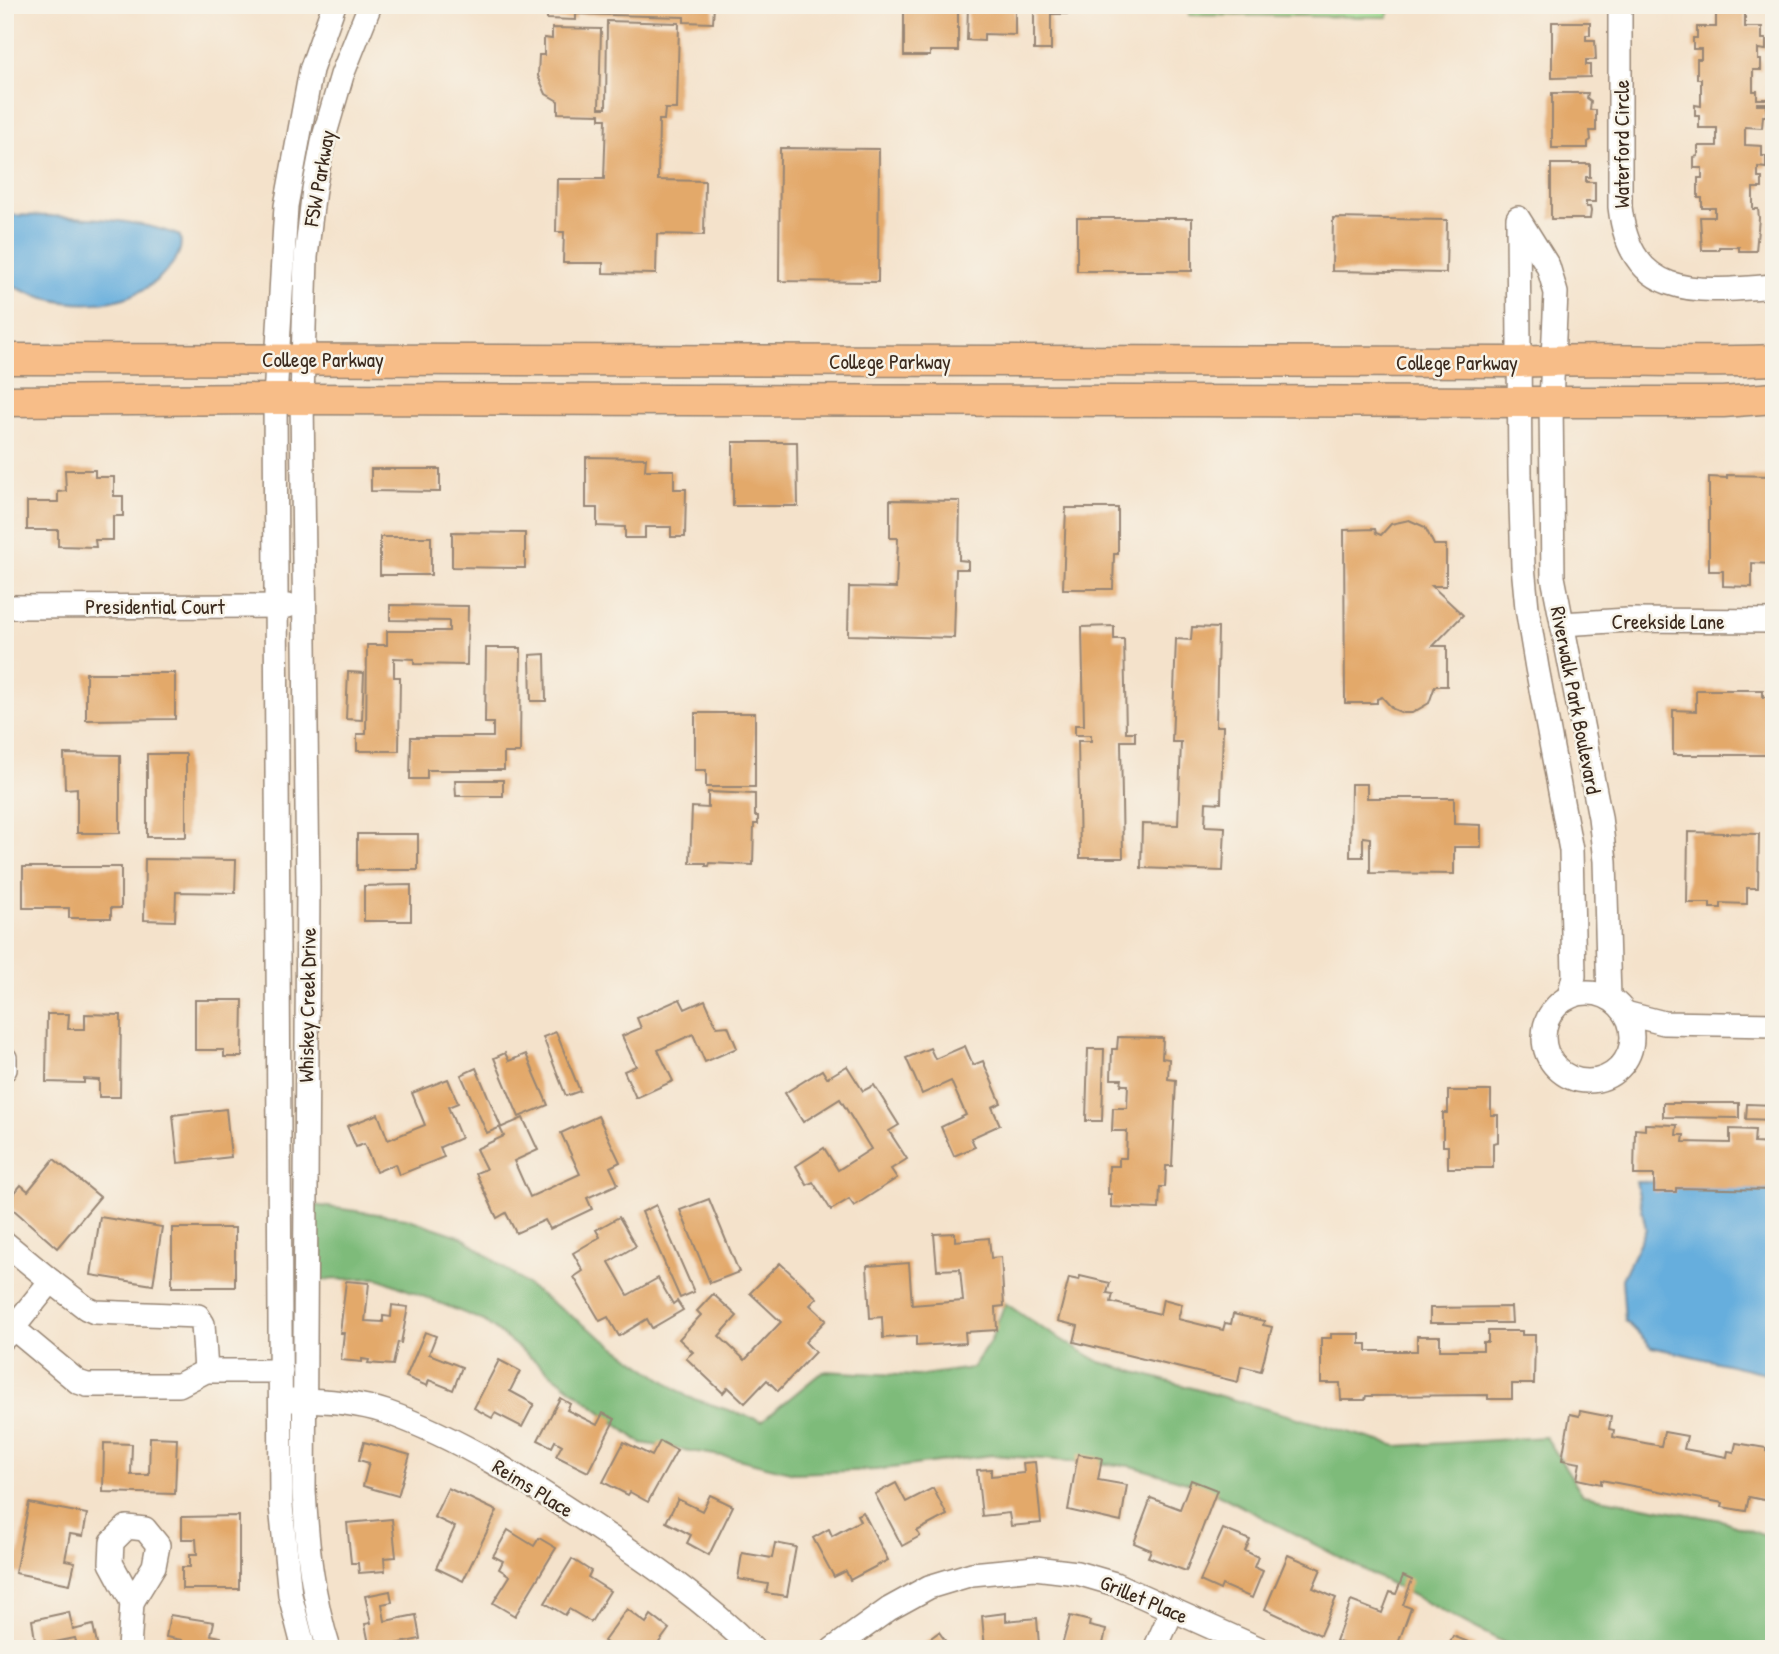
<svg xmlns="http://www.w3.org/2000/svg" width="1779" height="1654" font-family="'Patrick Hand',sans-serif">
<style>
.green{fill:#9edb8f;stroke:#6c8256;stroke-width:2}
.forest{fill:#7ebb7a;stroke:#5c724c;stroke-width:2}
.water{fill:#66aedd;stroke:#506c7e;stroke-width:2}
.building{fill:#e3a96a}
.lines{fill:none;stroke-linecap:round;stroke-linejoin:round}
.minor-casing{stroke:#988674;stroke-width:26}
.major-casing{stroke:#988674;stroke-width:33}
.minor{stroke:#fff;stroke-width:23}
.major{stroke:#f7bd88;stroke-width:30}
.labels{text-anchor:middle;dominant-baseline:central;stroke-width:5;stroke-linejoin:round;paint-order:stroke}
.street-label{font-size:21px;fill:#3b2a1e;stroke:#f7f3e8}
</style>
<rect width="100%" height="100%" fill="#f7f3e8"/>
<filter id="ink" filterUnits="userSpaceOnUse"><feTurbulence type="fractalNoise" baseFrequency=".0143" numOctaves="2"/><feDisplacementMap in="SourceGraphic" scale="14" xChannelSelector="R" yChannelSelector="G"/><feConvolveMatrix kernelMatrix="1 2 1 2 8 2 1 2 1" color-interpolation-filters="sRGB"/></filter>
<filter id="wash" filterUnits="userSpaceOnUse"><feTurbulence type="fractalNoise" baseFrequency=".00686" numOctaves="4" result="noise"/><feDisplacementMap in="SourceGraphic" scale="28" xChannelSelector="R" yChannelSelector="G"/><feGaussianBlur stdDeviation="1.57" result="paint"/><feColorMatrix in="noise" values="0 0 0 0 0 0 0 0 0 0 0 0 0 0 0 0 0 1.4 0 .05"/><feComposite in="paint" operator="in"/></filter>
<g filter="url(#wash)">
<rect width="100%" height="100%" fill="#f4e2cb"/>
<!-- green -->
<polygon class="green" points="1189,5 1388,5 1388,17 1189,15"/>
<!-- forest -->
<polygon class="forest" points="313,1205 406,1218 462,1237 545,1298 688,1397 762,1421 823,1371 916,1376 972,1368 991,1340 1005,1303 1040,1327 1100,1362 1397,1446 1546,1437 1583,1495 1721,1520 1774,1539 1774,1649 1516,1649 1204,1487 1131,1466 992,1455 876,1470 794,1473 734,1458 641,1443 484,1321 378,1278 313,1280"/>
<!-- water -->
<g class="water">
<path d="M5,215C56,216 133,216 180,236C183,250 177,259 167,270C127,316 55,309 5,282Z"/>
<polygon points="1636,1181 1774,1190 1774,1375 1652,1347 1625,1320 1622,1279 1646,1229"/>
</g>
<g id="blocks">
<!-- building -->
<g class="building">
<polygon points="547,5 714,5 713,23 684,22 684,17 576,14 576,20 547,19"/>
<polygon points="904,5 958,5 958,51 930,51 930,56 904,56"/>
<polygon points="968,5 1015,5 1015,35 984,34 984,41 967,40"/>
<polygon points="1034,5 1068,5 1067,14 1051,14 1051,50 1034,50"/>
<polygon points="1698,5 1762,5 1762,9 1745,9 1745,27 1762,27 1762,39 1766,39 1766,50 1758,49 1758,60 1761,60 1761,70 1753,70 1753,91 1757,91 1757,99 1774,99 1774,103 1757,103 1757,105 1767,105 1766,116 1763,116 1762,128 1745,127 1745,145 1762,146 1762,156 1766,156 1766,168 1758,167 1758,178 1762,178 1762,188 1753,188 1753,209 1758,209 1759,218 1756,251 1739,251 1739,247 1719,247 1719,250 1702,250 1700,217 1715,217 1715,208 1702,208 1702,198 1698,198 1698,178 1702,178 1702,168 1694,168 1694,157 1698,156 1698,146 1717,146 1717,128 1699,128 1699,116 1695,116 1695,105 1701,106 1701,79 1697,79 1697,59 1701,59 1701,49 1693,49 1693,38 1697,38 1697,27 1716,27 1716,9 1698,9"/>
<polygon points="607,21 679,23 677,109 665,109 664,120 659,120 658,180 705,181 704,235 657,234 656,274 603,273 603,263 563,263 564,232 556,232 557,179 604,179 606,119 600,119 600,114 558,113 558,101 546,94 538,76 539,55 544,55 544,38 552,39 552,28 601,29 599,108 606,108"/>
<polygon points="1552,22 1590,22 1590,35 1586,35 1586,40 1595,40 1596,60 1586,60 1586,65 1590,65 1590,77 1552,78"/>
<polygon points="1552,93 1588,93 1587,98 1591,101 1590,110 1596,110 1596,131 1590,131 1591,140 1588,142 1588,148 1552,148"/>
<polygon points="780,148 879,149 878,282 779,281"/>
<polygon points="1551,164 1590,164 1590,177 1586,177 1586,182 1595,182 1595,202 1586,202 1586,207 1590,207 1591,211 1590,219 1551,219"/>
<rect x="1077" y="218" width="115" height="53"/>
<polygon points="1333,218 1447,220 1446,273 1332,271"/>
<polygon points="733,442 797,442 798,506 733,506"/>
<polygon points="586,457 646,458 645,470 674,470 674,489 686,489 685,537 671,537 671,527 645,527 645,538 625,538 625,527 597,526 597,508 586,508"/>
<polygon points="371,469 440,469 440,492 371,491"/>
<polygon points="65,470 95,470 95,477 114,477 114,496 123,496 123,516 113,516 113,540 95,540 96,547 58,546 58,530 27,530 27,502 58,502 58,492 66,491"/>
<polygon points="1727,475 1773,476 1773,564 1752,563 1752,587 1723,586 1723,571 1709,571 1709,477 1727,478"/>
<polygon points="890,500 960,501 959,560 968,561 968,569 956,569 954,638 848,635 849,587 896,588 898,538 890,538"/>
<polygon points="1066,508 1118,508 1118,554 1114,554 1113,589 1063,589"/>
<polygon points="1409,520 1425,527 1434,545 1446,545 1446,586 1432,586 1463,615 1433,646 1447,646 1447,686 1435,686 1429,703 1412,713 1403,713 1393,709 1382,697 1377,699 1377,703 1345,703 1344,530 1375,529 1376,533 1381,535 1391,524"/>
<polygon points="452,532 525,533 525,568 452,567"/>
<rect x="380" y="537" width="51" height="38"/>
<polygon points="390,605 468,606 467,665 414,664 414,659 394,658 394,677 400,677 399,751 357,751 357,734 366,734 367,645 387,645 387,631 449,631 449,621 390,620"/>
<polygon points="1114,626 1114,639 1124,639 1126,732 1135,732 1135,741 1121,741 1123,858 1080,858 1078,741 1091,741 1091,735 1075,735 1075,725 1084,725 1082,627"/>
<polygon points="1192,627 1218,628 1216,726 1223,726 1221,803 1206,802 1205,826 1225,827 1223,871 1141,868 1142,824 1178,825 1181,742 1172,742 1176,639 1191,640"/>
<polygon points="486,648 521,648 520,753 504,753 504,770 427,770 427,779 410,779 411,737 493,737 493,723 485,723"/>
<polygon points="545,654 546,701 531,701 530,655"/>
<polygon points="348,672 364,673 362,720 346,719"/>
<polygon points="86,673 175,673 175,719 86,720"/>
<polygon points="1696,690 1763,690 1763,697 1774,697 1774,735 1771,735 1770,755 1673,755 1673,710 1696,711"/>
<polygon points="695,713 755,713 755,787 706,787 706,770 695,770"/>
<polygon points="64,754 120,755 120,833 77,833 77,788 65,789"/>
<rect x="147" y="754" width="39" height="83"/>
<polygon points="455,780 503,780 503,796 456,796"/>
<polygon points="1351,784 1367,784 1367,798 1454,798 1454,824 1481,825 1481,847 1454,847 1454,874 1370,873 1370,838 1363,837 1363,857 1350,857"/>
<polygon points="708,792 755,794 755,816 758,816 758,824 754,824 753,865 710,863 709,866 706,866 706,863 690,863 692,807 708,808"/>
<polygon points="1688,832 1759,834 1758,888 1747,888 1747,904 1721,903 1721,908 1710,908 1710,903 1687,903"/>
<rect x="357" y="834" width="61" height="36"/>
<polygon points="145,859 236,860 235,893 176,892 175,921 144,920"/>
<polygon points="23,867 121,867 121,908 111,908 111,918 69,918 69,908 23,908"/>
<polygon points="411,885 411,921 364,921 364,886"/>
<polygon points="680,999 685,1009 705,1000 717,1027 728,1026 737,1048 705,1062 693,1034 658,1050 673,1081 636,1098 624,1071 636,1066 622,1036 641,1028 637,1018"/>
<polygon points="195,1000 243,1000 242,1057 224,1057 224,1050 195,1050"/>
<polygon points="47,1014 69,1014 68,1029 85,1029 85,1014 121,1015 120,1097 99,1097 99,1080 84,1079 84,1083 46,1082"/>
<polygon points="556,1032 580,1091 566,1096 543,1037"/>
<polygon points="1118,1037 1163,1038 1162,1058 1169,1059 1168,1079 1176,1080 1172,1166 1166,1166 1165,1187 1160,1187 1159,1209 1111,1207 1111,1194 1108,1194 1109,1166 1119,1166 1119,1158 1126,1158 1127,1131 1112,1131 1113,1108 1127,1108 1128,1085 1121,1085 1122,1079 1111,1079 1112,1049 1117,1049"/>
<polygon points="965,1046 973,1065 983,1061 1001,1103 992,1107 1000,1125 971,1138 975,1147 954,1156 941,1127 966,1115 951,1081 922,1094 906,1058 930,1048 935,1059"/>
<polygon points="1088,1049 1104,1049 1102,1121 1086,1121"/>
<polygon points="505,1053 509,1061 526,1054 548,1105 519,1117 494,1058"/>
<polygon points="847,1066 863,1091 874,1085 899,1125 889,1131 907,1159 891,1169 897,1178 854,1206 849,1199 831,1210 813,1182 807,1185 796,1166 824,1148 838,1170 871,1149 840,1099 803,1122 785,1093 822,1070 827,1078"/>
<polygon points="476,1068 501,1127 487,1133 461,1075"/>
<polygon points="448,1079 458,1103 448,1107 461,1138 440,1147 444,1157 399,1175 395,1164 376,1172 364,1144 356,1147 347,1126 378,1114 388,1140 425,1125 412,1093"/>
<polygon points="1448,1091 1491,1091 1491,1115 1498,1115 1498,1142 1493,1143 1493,1168 1448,1168 1448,1146 1443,1146 1443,1113 1448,1113"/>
<polygon points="1663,1103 1739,1103 1739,1118 1663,1117"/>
<polygon points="1747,1104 1774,1105 1774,1120 1746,1119"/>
<polygon points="226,1109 231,1157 178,1163 173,1115"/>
<polygon points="598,1116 620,1162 610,1167 618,1184 587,1198 592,1209 550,1229 545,1220 516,1233 506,1213 497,1218 476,1173 486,1169 476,1149 504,1136 500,1128 523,1118 538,1150 514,1161 530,1197 580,1174 561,1133"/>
<polygon points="1645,1124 1677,1125 1676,1135 1684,1135 1683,1142 1730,1143 1730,1129 1755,1130 1754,1143 1774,1144 1774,1190 1676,1188 1676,1192 1654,1192 1654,1175 1634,1175 1635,1129 1645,1130"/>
<polygon points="54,1159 100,1197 57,1248 6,1203 21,1185 28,1191"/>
<polygon points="709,1199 739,1272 710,1283 680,1210"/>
<polygon points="656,1205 694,1292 680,1298 642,1212"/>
<polygon points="100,1217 162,1227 153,1285 91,1275"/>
<polygon points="619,1217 636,1246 609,1262 628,1295 658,1278 673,1304 677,1301 683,1310 652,1328 647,1319 619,1336 608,1317 600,1321 574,1277 583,1271 573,1253 600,1237 596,1230"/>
<rect x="172" y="1228" width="63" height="59"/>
<polygon points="955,1233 955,1241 989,1238 991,1258 1001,1257 1004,1306 996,1307 997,1330 965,1332 966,1343 916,1346 916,1336 883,1338 882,1317 870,1318 867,1266 909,1263 912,1305 963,1301 960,1269 937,1270 934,1234"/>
<polygon points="780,1263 817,1298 810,1305 826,1320 805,1342 815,1352 778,1391 767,1380 745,1403 728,1387 723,1393 686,1358 693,1352 679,1339 701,1315 697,1311 713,1294 737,1316 719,1336 745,1360 781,1322 750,1293"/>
<polygon points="1080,1276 1110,1283 1107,1293 1113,1294 1111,1302 1160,1314 1163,1299 1182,1304 1178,1319 1223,1330 1225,1323 1231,1324 1233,1314 1264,1321 1263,1325 1272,1327 1261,1371 1241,1366 1238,1382 1074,1342 1078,1326 1058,1321 1069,1278 1079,1280"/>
<polygon points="346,1281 369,1283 365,1321 383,1322 383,1316 391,1317 392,1305 408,1307 401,1343 398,1342 393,1365 368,1363 369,1360 362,1359 362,1362 341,1360 344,1333 340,1333"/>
<polygon points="1511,1307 1512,1323 1430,1323 1430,1308"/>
<polygon points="1488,1331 1522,1331 1522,1335 1535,1335 1534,1384 1512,1384 1512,1399 1488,1399 1488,1395 1366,1396 1365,1400 1341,1400 1340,1383 1321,1383 1321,1338 1331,1338 1331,1334 1360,1334 1360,1344 1367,1344 1367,1351 1417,1351 1417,1336 1440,1336 1440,1350 1483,1350 1483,1342 1488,1342"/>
<polygon points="425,1332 436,1336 429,1354 462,1367 453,1390 429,1380 427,1386 406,1377"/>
<polygon points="499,1360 520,1371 510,1391 534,1404 522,1427 495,1413 492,1418 474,1408"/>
<polygon points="560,1398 570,1404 567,1410 597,1425 603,1413 615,1419 588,1472 556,1456 562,1445 555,1441 552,1447 538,1440"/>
<polygon points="1580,1411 1611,1417 1609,1429 1614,1430 1613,1437 1661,1446 1664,1432 1687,1436 1684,1449 1727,1457 1728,1451 1734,1452 1736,1443 1766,1448 1766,1451 1774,1452 1774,1478 1769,1501 1749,1497 1746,1511 1722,1507 1723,1503 1601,1480 1601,1484 1577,1479 1580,1463 1562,1460 1570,1414 1579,1416"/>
<polygon points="150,1437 177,1438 175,1494 103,1492 104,1443 132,1444 131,1475 149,1475"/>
<polygon points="660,1441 677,1450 648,1502 630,1492 628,1495 603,1482 624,1442 652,1456"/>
<polygon points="364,1442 410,1455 398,1496 363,1486 369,1463 359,1460"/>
<polygon points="1078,1454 1102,1458 1098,1480 1127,1485 1121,1522 1068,1510"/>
<polygon points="1035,1462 1041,1523 1011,1526 1009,1513 982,1516 977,1470 991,1469 991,1476 1024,1473 1023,1463"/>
<polygon points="1191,1480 1217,1490 1186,1571 1148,1557 1151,1550 1134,1543 1151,1498 1180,1509"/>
<polygon points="896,1483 906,1502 933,1488 947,1515 917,1531 920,1536 902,1546 875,1494"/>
<polygon points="448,1488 497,1511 463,1581 436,1568 455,1527 434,1517"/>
<polygon points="710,1495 733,1506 709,1555 687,1543 691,1535 666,1522 678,1499 702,1511"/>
<polygon points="29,1503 87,1514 83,1536 70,1534 65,1560 75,1562 70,1584 15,1573"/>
<polygon points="863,1512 888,1560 850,1580 846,1571 834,1577 813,1538 829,1529 832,1536 860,1521 857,1515"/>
<polygon points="239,1516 239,1589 182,1589 182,1567 190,1567 190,1554 197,1554 196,1539 182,1539 182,1517"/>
<polygon points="392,1519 396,1557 384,1558 385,1571 359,1573 358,1563 351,1563 347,1523"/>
<polygon points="1223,1529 1250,1540 1245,1551 1258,1557 1254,1567 1263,1571 1252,1598 1222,1585 1220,1590 1200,1581"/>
<polygon points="508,1530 534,1546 539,1538 556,1548 515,1616 493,1603 510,1576 499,1569 503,1561 493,1556"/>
<polygon points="775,1543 796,1547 787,1596 766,1593 768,1584 738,1579 742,1553 772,1558"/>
<polygon points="1288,1555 1321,1569 1313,1588 1336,1598 1320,1635 1265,1609"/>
<polygon points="572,1559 591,1571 588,1577 610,1591 591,1622 569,1609 565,1615 545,1603"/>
<polygon points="1403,1576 1412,1580 1403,1605 1411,1608 1396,1649 1357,1649 1336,1641 1351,1601 1382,1613 1390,1592 1396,1594"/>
<polygon points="390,1591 392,1602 382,1604 385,1621 416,1615 420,1639 370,1649 365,1624 371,1623 365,1596"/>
<polygon points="627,1609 646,1623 651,1615 669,1629 654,1649 614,1649 604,1641"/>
<polygon points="69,1612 73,1630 93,1625 98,1649 78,1649 75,1638 36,1646 32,1620"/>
<polygon points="1006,1613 1006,1621 1037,1618 1039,1645 1029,1646 1029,1649 985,1649 982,1616"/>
<polygon points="170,1615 214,1622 211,1635 221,1637 219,1649 180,1649 182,1640 166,1637"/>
<polygon points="1070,1616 1090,1621 1089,1626 1106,1630 1103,1644 1113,1646 1113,1649 1061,1649"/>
<polygon points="939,1632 951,1649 916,1649"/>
<polygon points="1453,1636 1476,1645 1474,1649 1447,1649"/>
</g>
</g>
</g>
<g filter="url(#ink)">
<use href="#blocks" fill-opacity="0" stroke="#988674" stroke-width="2"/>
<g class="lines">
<!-- minor casing -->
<g class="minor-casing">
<g id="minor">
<path d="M1620,5V207C1631,302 1700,292 1774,286"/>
<polyline points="1518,218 1548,266 1556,293 1551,402 1553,577 1600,817 1605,861 1609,998"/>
<polyline points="1518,221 1520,474 1523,566 1527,608 1537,668 1571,850 1574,976 1569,997"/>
<polyline points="5,607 288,606"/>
<polyline points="1562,624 1628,620 1774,621"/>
<circle cx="1588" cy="1037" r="44"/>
<polyline points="1625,1013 1664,1023 1774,1025"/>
<polyline points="5,1058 5,1069"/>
<polyline points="5,1243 51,1281 13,1328"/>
<polyline points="51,1281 86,1308 95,1312 198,1316 203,1324 206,1371"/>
<polyline points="5,1337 13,1328 78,1382 87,1385 179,1385 206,1371 281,1371"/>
<path d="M291,1400C323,1400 356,1402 386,1412C460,1438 527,1482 592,1525C648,1562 705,1601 753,1649"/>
<polygon points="127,1527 145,1529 158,1545 154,1566 132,1602 111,1563 112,1542"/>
<polyline points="129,1649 132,1602"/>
<polyline points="304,1649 290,1595 281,1506 275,399 286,206 311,70 334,5"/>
<path d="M329,1649C312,1596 307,1545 304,1490L308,887L302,399L306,257L314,189L324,137L342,75L370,5"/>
<polyline points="833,1649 889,1609 929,1587 972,1574 1035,1568 1077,1573 1115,1584 1260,1649"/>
<polyline points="1155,1649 1172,1611"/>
</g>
</g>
<!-- major casing -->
<g class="major-casing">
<g id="major">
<path d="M5,359L1520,362C1604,357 1689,364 1774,360"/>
<polyline points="5,401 275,399 1551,402 1723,402 1774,398"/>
</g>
</g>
<!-- minor -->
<use href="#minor" class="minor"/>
<!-- major -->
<use href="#major" class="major"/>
</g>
</g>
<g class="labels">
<!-- street labels -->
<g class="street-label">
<text transform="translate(1621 144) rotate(-90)">Waterford Circle</text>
<text transform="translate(319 178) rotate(-80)">FSW Parkway</text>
<text x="323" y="359">College Parkway</text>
<text x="890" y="361">College Parkway</text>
<text x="1457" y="362">College Parkway</text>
<text x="155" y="606">Presidential Court</text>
<text x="1668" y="621">Creekside Lane</text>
<text transform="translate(1576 700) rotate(79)">Riverwalk Park Boulevard</text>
<text transform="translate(307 1005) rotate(-89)">Whiskey Creek Drive</text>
<text transform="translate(533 1488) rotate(32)">Reims Place</text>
<text transform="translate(1144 1599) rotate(23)">Grillet Place</text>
</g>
</g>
<!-- margin -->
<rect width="1779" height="1654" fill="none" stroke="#f7f3e8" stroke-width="28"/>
</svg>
